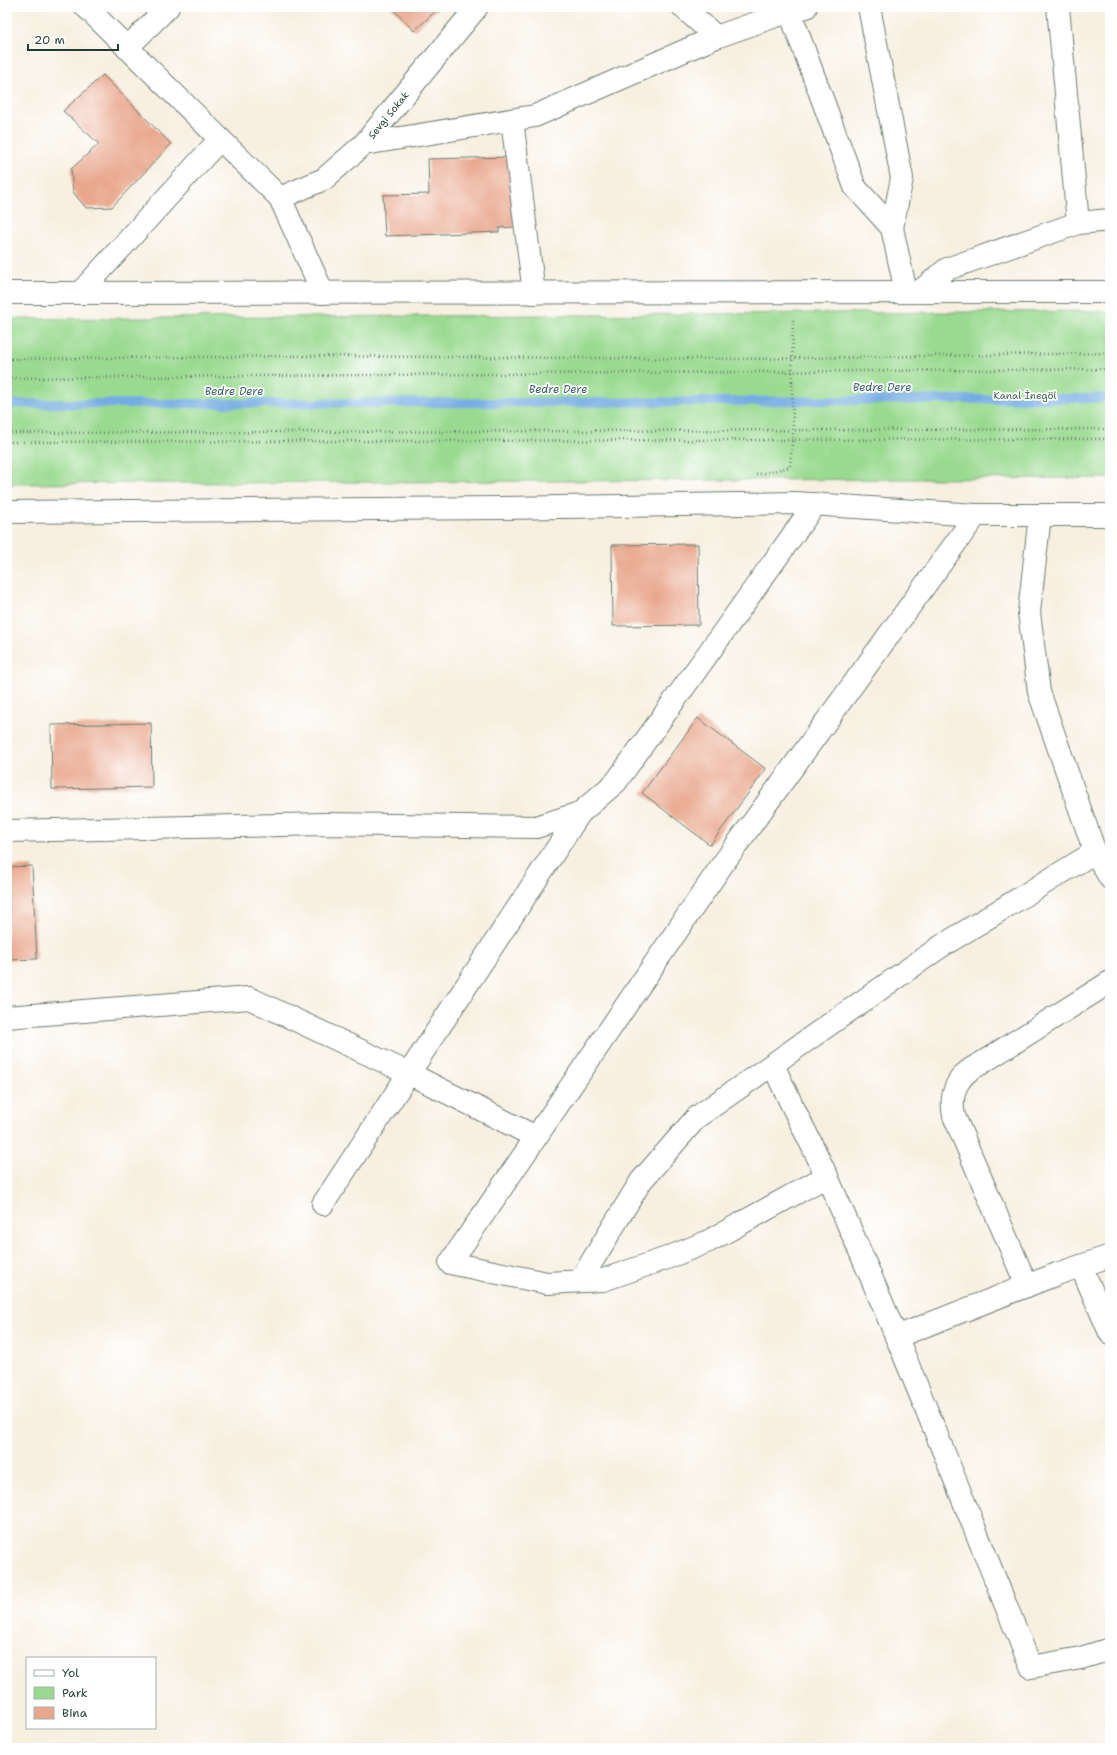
<svg xmlns="http://www.w3.org/2000/svg" width="1117" height="1755" font-family="'Shantell Sans',sans-serif">
<style>
.green{fill:#9ada90;stroke:#5c8c62}
.lines{fill:none;stroke-linecap:round;stroke-linejoin:round}
.stream{stroke:#75ace3;stroke-width:9}
.building{fill:#e9a88e}
.minor-casing{stroke:#6b7c71;stroke-width:24}
.path{stroke:#6b7c71;stroke-width:2.5;stroke-dasharray:1 3;stroke-linecap:butt}
.minor{stroke:#fff;stroke-width:22}
.path-bridge{stroke:#6b7c71;stroke-width:2.5;stroke-dasharray:1 3;stroke-linecap:butt}
.labels{text-anchor:middle;dominant-baseline:central;stroke-width:3.5;stroke-linejoin:round;paint-order:stroke}
.street-label{font-size:10px;fill:#1f3d34;stroke:#fff}
.park-label{font-size:10px;fill:#3e644b;stroke:#fff}
.water-label{font-size:11px;font-style:italic;fill:#395e69;stroke:#fff}
</style>
<rect width="100%" height="100%" fill="#fff"/>
<filter id="ink" filterUnits="userSpaceOnUse"><feTurbulence type="fractalNoise" baseFrequency=".025" numOctaves="2"/><feDisplacementMap in="SourceGraphic" scale="8" xChannelSelector="R" yChannelSelector="G"/><feConvolveMatrix kernelMatrix="1 2 1 2 8 2 1 2 1" color-interpolation-filters="sRGB"/></filter>
<filter id="wash" filterUnits="userSpaceOnUse"><feTurbulence type="fractalNoise" baseFrequency=".012" numOctaves="4" result="noise"/><feDisplacementMap in="SourceGraphic" scale="16" xChannelSelector="R" yChannelSelector="G"/><feGaussianBlur stdDeviation="0.9" result="paint"/><feColorMatrix in="noise" values="0 0 0 0 0 0 0 0 0 0 0 0 0 0 0 0 0 1.4 0 .05"/><feComposite in="paint" operator="in"/></filter>
<g filter="url(#wash)">
<rect width="100%" height="100%" fill="#f7f0e1"/>
<!-- green -->
<polygon class="green" points="1110,311 1110,478 7,484 7,319"/>
<g class="lines">
<!-- stream -->
<polyline class="stream" points="7,404 665,402 1110,398"/>
</g>
<g id="blocks">
<!-- building -->
<g class="building">
<polygon points="391,7 440,7 414,31"/>
<polygon points="103,75 171,144 112,207 86,208 73,192 71,169 99,144 63,111"/>
<polygon points="512,157 515,227 499,228 499,232 385,236 383,195 429,194 428,159"/>
<polygon points="698,544 699,625 613,626 612,545"/>
<polygon points="698,718 766,769 710,845 642,793"/>
<polygon points="151,723 152,787 52,789 51,725"/>
<polygon points="32,866 37,959 7,960 7,867"/>
</g>
</g>
</g>
<g filter="url(#ink)">
<use href="#blocks" fill-opacity="0" stroke="#6b7c71" stroke-width="1"/>
<g class="lines">
<!-- minor casing -->
<g class="minor-casing">
<g id="minor">
<polyline points="86,7 280,198 323,293"/>
<polyline points="683,7 716,37"/>
<polyline points="788,7 855,187 892,228 906,292"/>
<polyline points="869,7 902,178 892,228"/>
<polyline points="1058,7 1078,223"/>
<polyline points="127,48 168,7"/>
<polyline points="512,120 534,293"/>
<polyline points="364,144 535,116 716,37 790,11 806,7"/>
<path id="s1" d="M280,198L324,179L364,144L477,7"/>
<polyline points="919,292 947,269 1078,223 1110,220"/>
<polyline points="7,293 1110,292"/>
<polyline points="80,293 220,139"/>
<polyline points="7,512 499,508 795,503 976,515 1110,515"/>
<polyline points="1040,515 1029,612 1039,692 1095,852 1110,878"/>
<polyline points="7,831 324,824 536,827 580,813 616,782 815,504"/>
<path d="M1095,852L940,947L773,1064C789,1102 810,1139 827,1177C900,1338 964,1504 1031,1667L1081,1658L1110,1649"/>
<polyline points="7,1017 249,998 408,1073 536,1137"/>
<polyline points="827,1176 709,1241 667,1258 603,1280 547,1283 450,1263 722,865 976,515"/>
<polyline points="323,1204 580,813"/>
<polyline points="1081,1266 1110,1333"/>
<polyline points="580,1281 641,1181 697,1117 773,1064"/>
<path d="M1027,1286L954,1116C949,1092 958,1074 980,1064L1110,982"/>
<polyline points="896,1337 1057,1274 1110,1256"/>
</g>
</g>
<!-- path -->
<g class="path">
<polyline points="7,359 303,356 742,359 1110,353"/>
<polyline points="7,378 1110,369"/>
<polyline points="792,381 793,319"/>
<polyline points="7,433 1110,429"/>
<polyline points="7,442 1110,439"/>
<polyline points="756,475 790,467 793,431"/>
</g>
<!-- minor -->
<use href="#minor" class="minor"/>
<!-- path-bridge -->
<polyline class="path-bridge" points="792,381 793,431"/>
</g>
</g>
<g class="labels">
<!-- street labels -->
<g class="street-label">
<text stroke="none"><textPath href="#s1" startOffset="139">Sevgi Sokak</textPath></text>
</g>
<!-- park labels -->
<g class="park-label">
<text x="1025" y="395">Kanal İnegöl</text>
</g>
<!-- water labels -->
<g class="water-label">
<text x="882" y="387">Bedre Dere</text>
<text x="558" y="389">Bedre Dere</text>
<text x="234" y="391">Bedre Dere</text>
</g>
</g>
<!-- margin -->
<rect width="1117" height="1755" fill="none" stroke="#fff" stroke-width="24"/>
<!-- legend -->
<rect x="26" y="1657" width="130" height="72" fill="#ffffff" stroke="#a5b1ae"/>
<rect x="34" y="1670" width="20" height="6" fill="#ffffff" stroke="#a5b1ae"/>
<text x="62" y="1677" font-size="12" fill="#1f3d34">Yol</text>
<rect x="34" y="1687" width="20" height="12" fill="#9ada90" stroke="#a5b1ae"/>
<text x="62" y="1697" font-size="12" fill="#1f3d34">Park</text>
<rect x="34" y="1707" width="20" height="12" fill="#e9a88e" stroke="#a5b1ae"/>
<text x="62" y="1717" font-size="12" fill="#1f3d34">Bina</text>
<!-- scale -->
<path d="M28 44v6h90v-6" fill="none" stroke="#1f3d34" stroke-width="2"/>
<text x="34" y="44" font-size="12" fill="#1f3d34" stroke="#ffffff" stroke-width="3" paint-order="stroke">20 m</text>
</svg>
